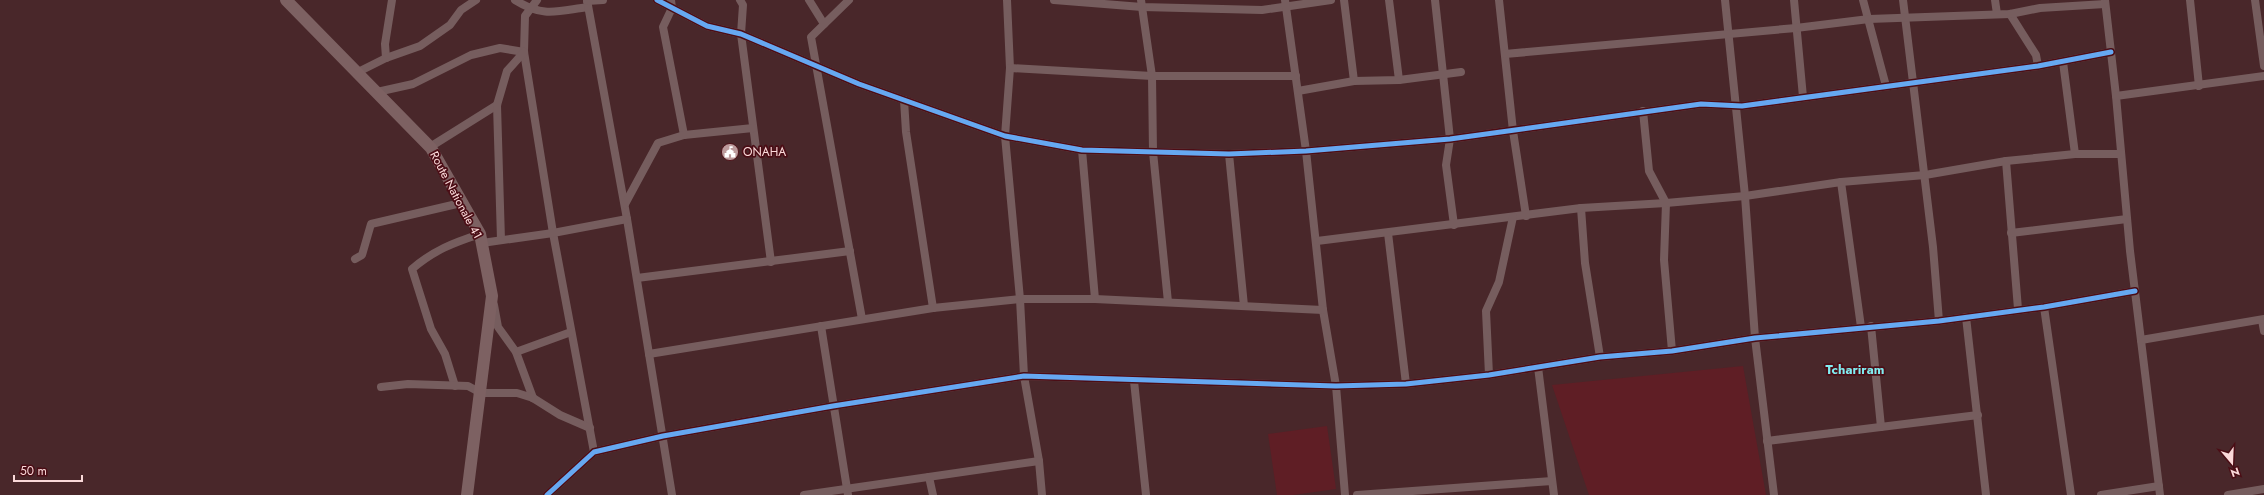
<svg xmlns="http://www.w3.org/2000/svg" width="2264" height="495" font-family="Jost,sans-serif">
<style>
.built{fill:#5f1e25}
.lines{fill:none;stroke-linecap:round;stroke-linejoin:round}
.street{stroke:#765d5e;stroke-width:8}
.secondary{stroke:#7d6162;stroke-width:12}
.cycleway-casing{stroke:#4b0d15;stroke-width:8}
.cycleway{stroke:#66a8f1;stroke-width:5}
.labels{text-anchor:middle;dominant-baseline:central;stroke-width:3.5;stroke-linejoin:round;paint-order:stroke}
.poi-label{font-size:12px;fill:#fad9d9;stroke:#4b0d15;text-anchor:start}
.street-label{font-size:12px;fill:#fad9d9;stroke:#4b0d15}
.neighbourhood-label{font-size:13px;font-weight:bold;fill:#81edf1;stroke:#4b0d15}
</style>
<rect width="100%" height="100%" fill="#49272a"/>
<!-- built -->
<g class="built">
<polygon points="1743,366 1766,495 1589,495 1552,385"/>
<polygon points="1327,426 1336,489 1293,495 1277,495 1268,434"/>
</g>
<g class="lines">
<!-- street -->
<g class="street">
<path d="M515,0C544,18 557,11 588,7"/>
<polyline points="537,0 525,16 524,52 553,233 594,452"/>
<polyline points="587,0 627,219 672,495"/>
<polyline points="657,0 707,26 741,34 859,84 1005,136 1082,150 1229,154 1306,151 1450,139 1701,104 1742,106 2038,66 2111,52"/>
<polyline points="671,0 672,8 663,27 684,135"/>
<polyline points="740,0 743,5 741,34 771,262"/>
<polyline points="809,0 824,24"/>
<polyline points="849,0 811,37 862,319"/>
<polyline points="1007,0 1010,68 1005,136 1020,299 1024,376 1039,461 1042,495"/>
<polyline points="1054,0 1142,7 1262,10 1331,0"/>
<polyline points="1141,0 1152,76 1153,152 1168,302"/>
<polyline points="1285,0 1306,151 1323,310 1336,386 1345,495"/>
<polyline points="1344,0 1354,81"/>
<polyline points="1389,0 1399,80"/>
<polyline points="1435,0 1450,139 1446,165 1454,225"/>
<polyline points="1499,0 1513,131 1526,216"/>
<polyline points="1725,0 1745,196 1755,338 1774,495"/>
<polyline points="1794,0 1803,97"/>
<polyline points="1863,0 1886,86"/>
<polyline points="1903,0 1933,247 1939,321"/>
<polyline points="1995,0 1997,14"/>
<polyline points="2105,0 2116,96 2130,251 2160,495"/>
<polyline points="2190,0 2199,86"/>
<polyline points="2255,0 2264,66"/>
<polyline points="587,1 603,0"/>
<polyline points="2010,14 2036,55 2038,66"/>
<polyline points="1505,54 1796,28 1869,19 2010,14 2040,8 2105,4"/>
<polyline points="386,58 385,44 392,0"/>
<polyline points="2063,62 2075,154"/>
<polyline points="1010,68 1152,76 1296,76"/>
<polyline points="356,73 386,58 420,46 450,25 461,10 476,0"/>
<polyline points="1298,91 1354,81 1399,80 1461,72"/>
<polyline points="377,92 413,84 471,55 500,48 524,52"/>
<polyline points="2116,96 2264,76"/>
<polyline points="904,100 906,132 933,308"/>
<polyline points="1643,111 1649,171 1666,203 1664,260 1672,351"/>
<polyline points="430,147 497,105"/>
<polyline points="1082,150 1095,299"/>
<polyline points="1229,154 1244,306"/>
<polyline points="2006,161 2018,309"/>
<polyline points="1841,182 1861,327"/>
<polyline points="625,204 658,143 684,135 753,128"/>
<polyline points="1581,208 1585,263 1600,357"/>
<polyline points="1388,233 1406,384"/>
<polyline points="2011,233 2127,219"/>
<polyline points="501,240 497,105 507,71 524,52"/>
<polyline points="1317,241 1581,208 1666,203 1745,196 1841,182 1925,175 2006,161 2075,154 2121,154"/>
<polyline points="482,243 553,233 627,219"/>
<polyline points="355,259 362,255 371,224 461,203"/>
<polyline points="637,278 850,251"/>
<polyline points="494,305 498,327 516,352 533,398"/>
<polyline points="2044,307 2071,495"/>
<polyline points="1966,317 1986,495"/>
<polyline points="2262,320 2264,331"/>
<polyline points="821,326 848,495"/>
<polyline points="1871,326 1881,427"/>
<polyline points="2141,340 2264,319"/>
<polyline points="516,352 571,332"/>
<polyline points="649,354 933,308 1020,299 1095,299 1323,310"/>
<polyline points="1538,367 1554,495"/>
<polyline points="1489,375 1486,311 1499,282 1513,217"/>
<polyline points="1134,381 1146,495"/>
<path d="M455,386L445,354L431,329L412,269C434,250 453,243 480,234"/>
<polyline points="381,387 408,384 468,386 481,393 517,393 533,398 560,415 590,428"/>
<polyline points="1767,441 1978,415"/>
<polyline points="929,477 933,495"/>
<polyline points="547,495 594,452 663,436 833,406 1024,376 1336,386 1406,384 1489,375 1600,357 1672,351 1755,338 1939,321 2044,307 2135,291"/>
<polyline points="804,495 1039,461"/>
<polyline points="1357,495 1552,481"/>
<polyline points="2101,495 2159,486"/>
<polyline points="2228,495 2264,489"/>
</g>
<!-- secondary -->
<polyline class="secondary" points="286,0 431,148 480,234 492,296 467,495"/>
<!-- cycleway casing -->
<g class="cycleway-casing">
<g id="cycleway">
<polyline points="657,0 707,26 741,34 859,84 1005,136 1082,150 1229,154 1306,151 1450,139 1701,104 1742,106 2038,66 2111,52"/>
<polyline points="547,495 594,452 663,436 833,406 1024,376 1336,386 1406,384 1489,375 1600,357 1672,351 1755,338 1939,321 2044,307 2135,291"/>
</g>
</g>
<!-- cycleway -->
<use href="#cycleway" class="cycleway"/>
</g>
<!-- icons -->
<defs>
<g id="civic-disc" transform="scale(0.9)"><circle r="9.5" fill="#bc9b9c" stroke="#4b0d15"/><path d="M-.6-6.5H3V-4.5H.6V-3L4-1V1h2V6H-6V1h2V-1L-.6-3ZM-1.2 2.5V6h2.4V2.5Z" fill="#fff"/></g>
</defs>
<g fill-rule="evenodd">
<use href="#civic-disc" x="730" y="152"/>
</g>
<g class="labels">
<!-- poi labels -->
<g class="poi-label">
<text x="743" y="152">ONAHA</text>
</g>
<!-- street labels -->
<g class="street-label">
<text transform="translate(456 195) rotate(62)">Route Nationale 41</text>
</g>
<!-- neighbourhood labels -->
<g class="neighbourhood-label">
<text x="1855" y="369">Tchariram</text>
</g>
</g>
<!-- north arrow -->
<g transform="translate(2232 463) rotate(161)" stroke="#4b0d15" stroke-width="3" paint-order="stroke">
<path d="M0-3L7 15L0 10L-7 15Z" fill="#fad9d9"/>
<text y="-6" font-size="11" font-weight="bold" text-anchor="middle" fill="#fad9d9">N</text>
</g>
<!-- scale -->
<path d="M14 475v6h68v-6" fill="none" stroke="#fad9d9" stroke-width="2"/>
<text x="20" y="475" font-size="12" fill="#fad9d9" stroke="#4b0d15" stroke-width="3" paint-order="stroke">50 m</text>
</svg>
